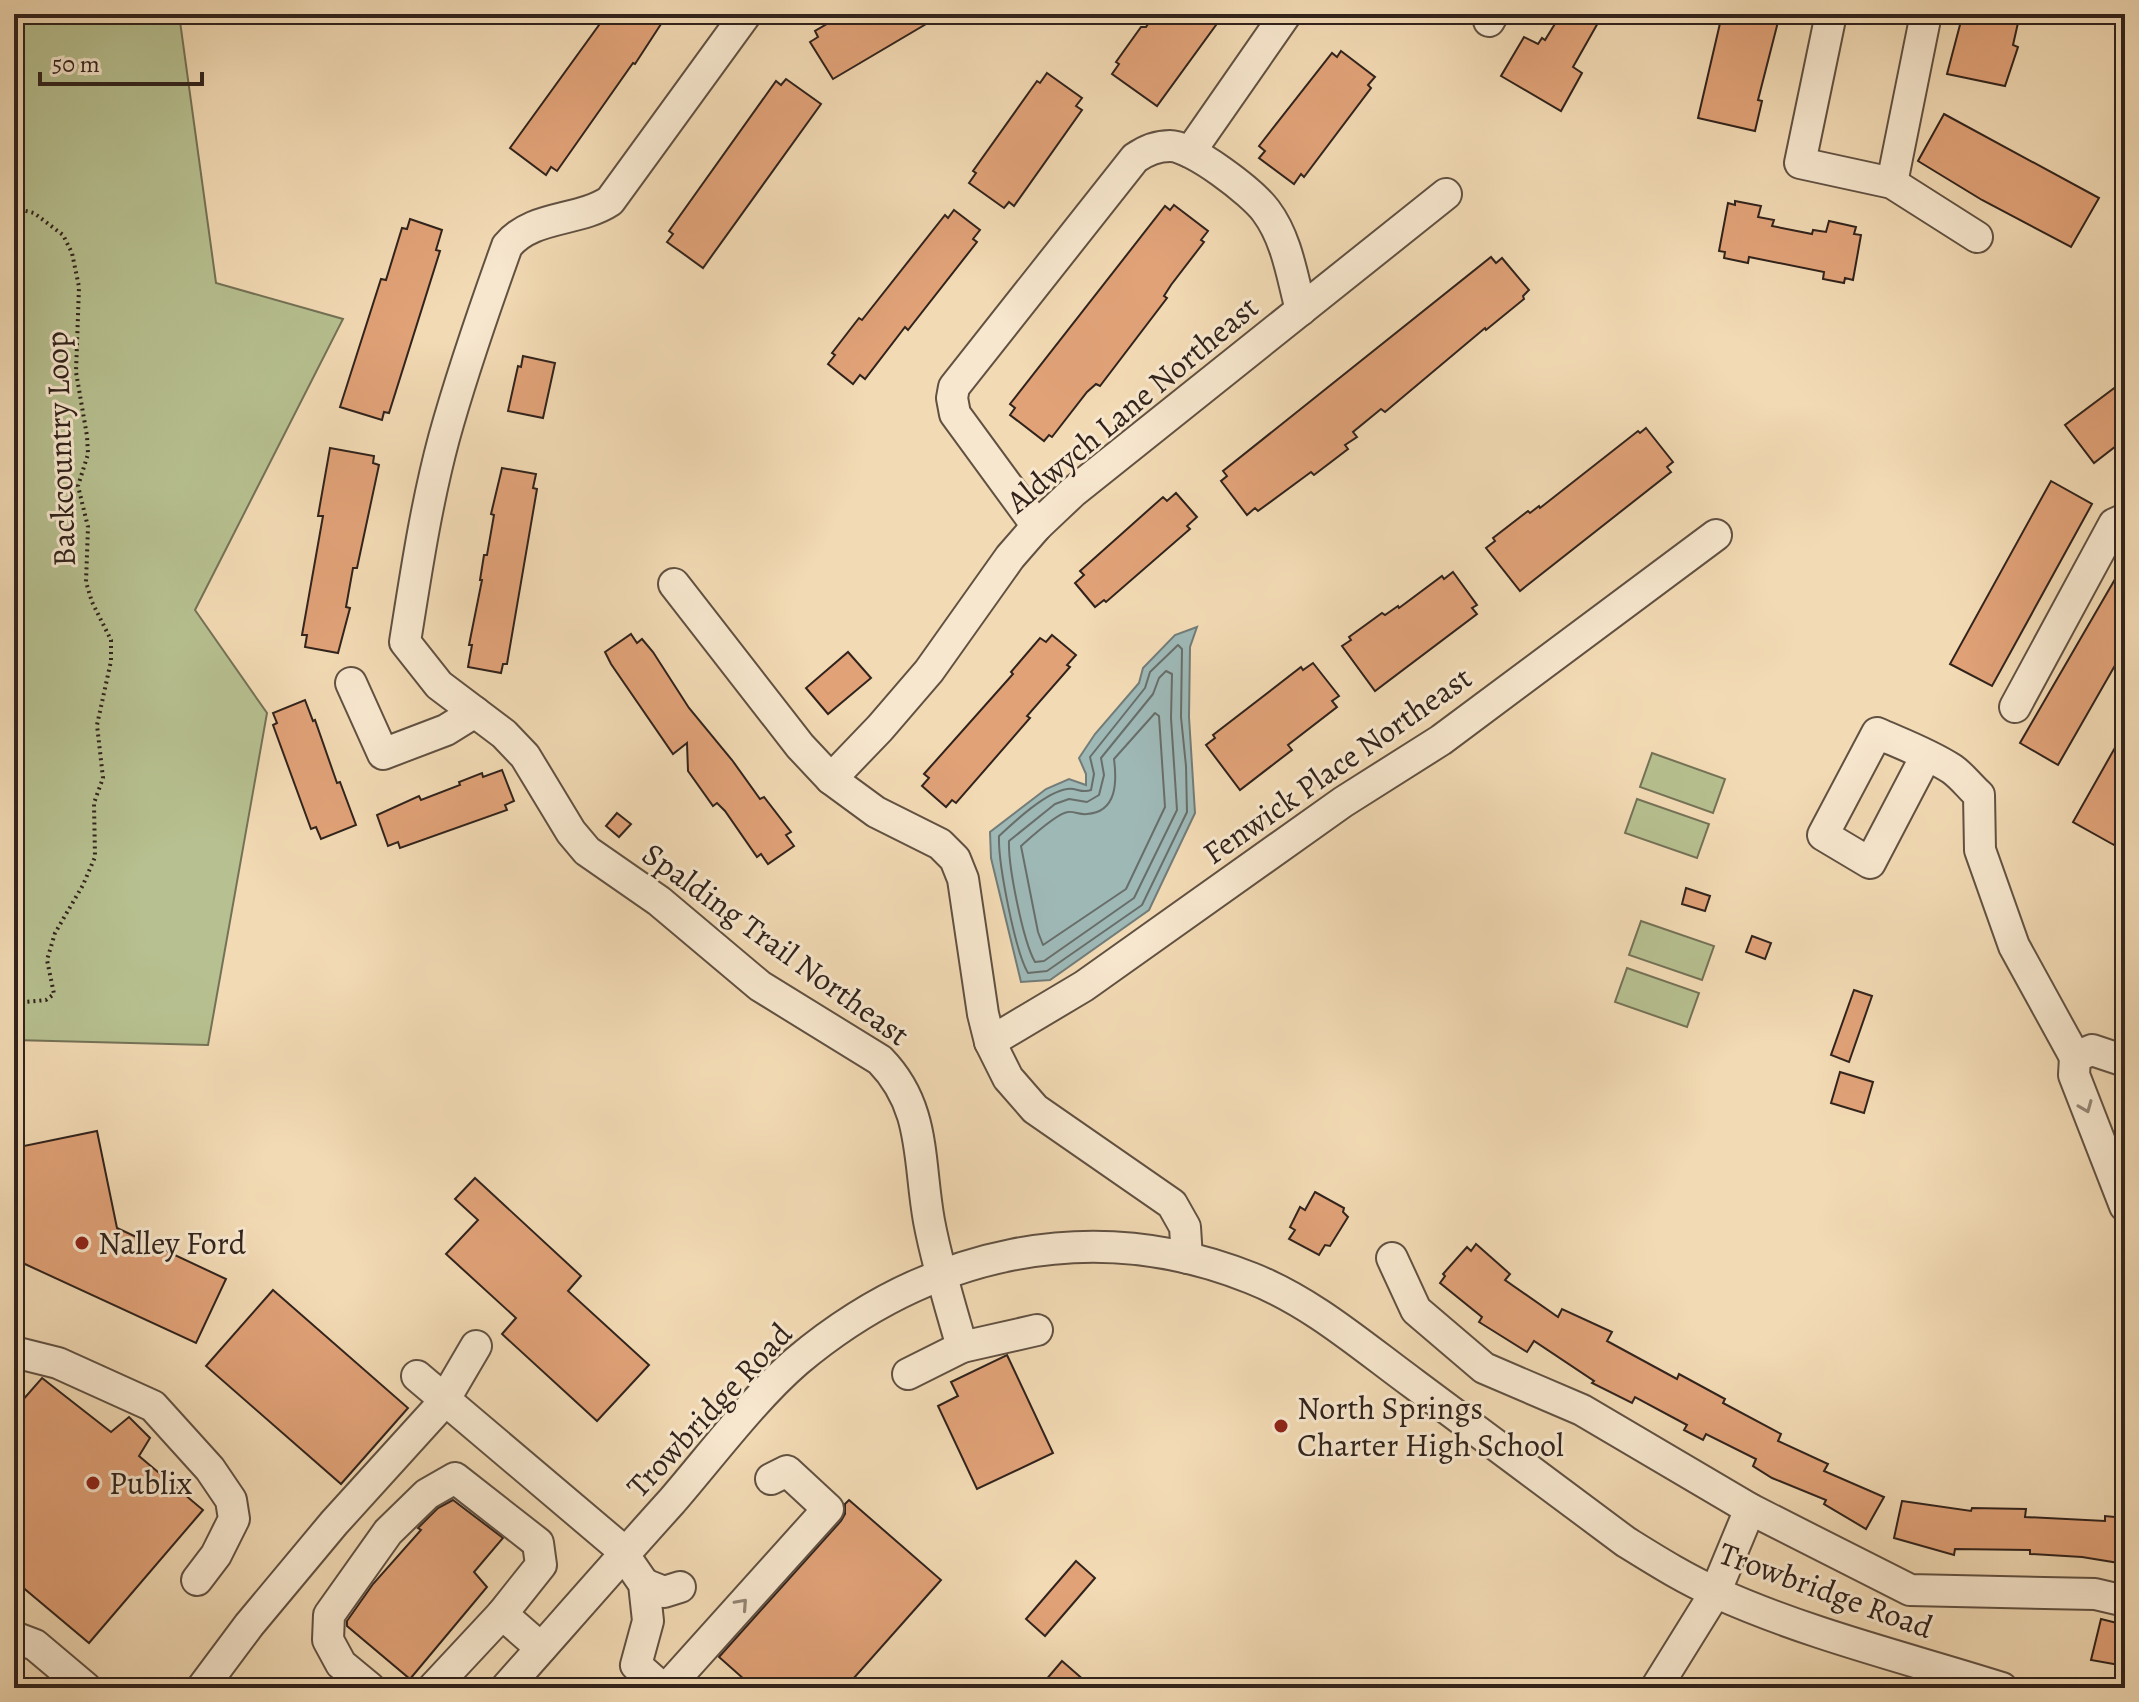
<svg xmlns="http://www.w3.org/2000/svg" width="2139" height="1702" font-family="Alegreya,serif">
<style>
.green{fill:#b7c090;stroke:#747256;stroke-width:2}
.water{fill:#9eb8b6;stroke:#727c78;stroke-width:2}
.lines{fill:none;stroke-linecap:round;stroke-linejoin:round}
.shore{stroke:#686e69;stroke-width:2}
.building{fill:#e1a278;stroke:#31231c;stroke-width:2}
.minor-casing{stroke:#615142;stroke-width:34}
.path{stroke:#31231c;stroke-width:4;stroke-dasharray:2 4;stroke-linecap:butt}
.minor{stroke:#f7e7ce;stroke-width:30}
.oneway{stroke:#948575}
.poi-dot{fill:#8f2418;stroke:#f7e7ce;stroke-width:3}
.labels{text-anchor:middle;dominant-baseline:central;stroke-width:6;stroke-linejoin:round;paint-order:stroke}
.street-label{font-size:32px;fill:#31231c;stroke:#f7e7ce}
.poi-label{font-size:32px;fill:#31231c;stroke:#f7e7ce;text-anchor:start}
</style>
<rect width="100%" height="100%" fill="#f2dab4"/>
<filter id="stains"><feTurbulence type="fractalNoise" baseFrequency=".0025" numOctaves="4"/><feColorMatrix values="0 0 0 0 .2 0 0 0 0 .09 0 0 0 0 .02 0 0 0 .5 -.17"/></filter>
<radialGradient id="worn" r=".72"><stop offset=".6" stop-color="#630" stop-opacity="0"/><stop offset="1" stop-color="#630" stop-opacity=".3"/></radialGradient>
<!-- green -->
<g class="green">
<polygon points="14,14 179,14 216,283 343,319 195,610 267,713 208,1045 14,1040"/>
<polygon points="1652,753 1725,779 1713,813 1640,787"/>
<polygon points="1637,799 1709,824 1697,858 1625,833"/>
<polygon points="1641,921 1714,946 1702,980 1629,955"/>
<polygon points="1627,968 1699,993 1687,1027 1615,1002"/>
</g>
<!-- water -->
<polygon class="water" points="1197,627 1190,647 1189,717 1195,813 1149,910 1050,980 1021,982 991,858 990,832 1046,789 1069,779 1086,785 1086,774 1079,758 1095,734 1139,683 1143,668 1175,635"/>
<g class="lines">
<!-- shore -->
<g class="shore">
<path d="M1178,645L1182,649L1181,717L1186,766L1187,812L1142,905L1047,971L1028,973C1015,951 998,863 999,836C1014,822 1046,792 1067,789C1076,787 1081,794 1091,790L1094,774L1090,757L1145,688L1150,672Z"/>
<path d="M1166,671L1172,674L1171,718L1177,810L1134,898L1044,961L1035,962C1023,941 1008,866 1009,841L1055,804L1069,799L1087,802L1099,795L1104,775L1101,758L1153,694L1159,678Z"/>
<path d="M1155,713L1159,716L1165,807L1126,889L1043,945L1038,932L1021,846C1030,838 1057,813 1068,812C1074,811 1080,815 1087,814C1117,812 1117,782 1114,759Z"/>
</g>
</g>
<!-- building -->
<g class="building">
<polygon points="607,14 654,14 663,21 635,64 633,63 557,171 551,167 546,175 510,148"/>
<polygon points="844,14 943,14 833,79 810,42 818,37 815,31"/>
<polygon points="1162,14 1224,14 1157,106 1112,74 1119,64 1116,62 1141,27 1146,27 1152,18 1156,22"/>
<polygon points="1561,14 1603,14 1573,67 1582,73 1561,111 1501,76 1524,37 1538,44 1542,38 1545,40"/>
<polygon points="1726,14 1780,14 1758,100 1762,101 1755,131 1698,118 1721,19 1725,20"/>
<polygon points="1966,14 2020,14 2013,45 2018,47 2005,86 1947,74 1961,21 1965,21"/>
<polygon points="1341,51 1375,77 1368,85 1371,88 1304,177 1301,174 1294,184 1259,158 1265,151 1259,146 1332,53 1337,57"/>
<polygon points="1047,73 1082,98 1076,106 1082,110 1014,206 1009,202 1004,208 969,183 976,173 973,171 1037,81 1040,83"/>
<polygon points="786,79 821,104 703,268 667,242 673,234 669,231 776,81 781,85"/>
<polygon points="1944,114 2099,198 2071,247 1982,200 1918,161"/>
<polygon points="1735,201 1761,206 1758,217 1774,220 1772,226 1812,234 1813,230 1826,232 1829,221 1856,227 1854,234 1861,235 1853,280 1845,278 1844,283 1823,279 1824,272 1749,257 1748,263 1724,258 1725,252 1719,251 1728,203 1735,205"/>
<polygon points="1174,205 1208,231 1201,240 1204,242 1171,285 1164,296 1167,298 1100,386 1096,384 1087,392 1052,437 1049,435 1044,441 1010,415 1015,408 1010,404 1165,206 1170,210"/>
<polygon points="954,210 980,230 973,239 977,242 908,330 905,327 865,379 860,375 853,384 828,364 835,355 832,353 859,318 862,320 945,215 948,218"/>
<polygon points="410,219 442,230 436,250 440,251 389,413 384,412 382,420 340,407 381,279 386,280 402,228 407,229"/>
<polygon points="1491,257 1496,263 1502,258 1529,290 1523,296 1524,299 1486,330 1485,328 1385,412 1381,409 1353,432 1357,437 1345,445 1348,449 1314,475 1311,472 1258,511 1255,508 1247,515 1221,481 1227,476 1223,471"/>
<polygon points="523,356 555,363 543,418 508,411 518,366 521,367"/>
<polygon points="2125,380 2125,439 2094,463 2065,425"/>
<polygon points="1646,428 1673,462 1667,467 1671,472 1520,591 1486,548 1495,541 1493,538 1528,511 1530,513 1539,506 1540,508 1638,431 1640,433"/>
<polygon points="330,448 374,456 373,463 379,465 357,568 353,568 346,607 350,608 338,653 305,647 307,635 302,635 323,516 318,516"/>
<polygon points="502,468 536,474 533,488 537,489 507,664 503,664 501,673 468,667 472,645 469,645 482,580 480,580 484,555 487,555 494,515 491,514"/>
<polygon points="2051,481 2092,504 1992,686 1950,664"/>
<polygon points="1176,493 1197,517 1187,526 1190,529 1106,602 1104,600 1095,607 1075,583 1084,575 1080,571 1163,497 1167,501"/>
<polygon points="2125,562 2125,648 2058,765 2020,743"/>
<polygon points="1453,572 1477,605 1472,608 1477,614 1375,691 1342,646 1351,640 1349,637 1382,613 1385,615 1398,606 1399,608 1442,576 1444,579"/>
<polygon points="631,634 637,643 642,639 653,652 689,708 732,760 760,799 764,797 791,832 786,835 794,846 768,864 761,854 757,857 725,811 717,803 713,806 688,771 687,743 673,754 611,664 605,652"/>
<polygon points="1052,635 1076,655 1067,665 1070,667 1027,716 1030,718 956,803 952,800 946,807 922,786 929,778 924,774 1013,674 1011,672 1040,638 1046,642"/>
<polygon points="848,652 871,678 828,714 806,688"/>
<polygon points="1313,663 1339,696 1332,701 1337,707 1288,745 1292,750 1240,790 1206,745 1215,738 1213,735 1301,667 1303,670"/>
<polygon points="305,700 313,721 315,720 337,783 340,782 356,825 321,839 316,827 311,829 273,725 277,723 273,713"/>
<polygon points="2125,730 2125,825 2114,845 2073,822"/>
<polygon points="502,770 514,801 505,805 507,810 400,848 398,842 388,846 377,815 419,796 421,800 460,785 459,782 482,773 483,777"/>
<polygon points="617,813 631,824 619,837 606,826"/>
<polygon points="1686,888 1710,896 1705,911 1682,904"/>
<polygon points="1752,936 1771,943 1765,959 1746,952"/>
<polygon points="1854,990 1872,996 1849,1062 1831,1055"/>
<polygon points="1840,1072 1873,1082 1864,1113 1831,1103"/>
<polygon points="97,1131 117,1228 226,1279 196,1343 14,1259 14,1148"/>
<polygon points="475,1178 581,1276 568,1291 649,1365 597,1421 502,1334 516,1318 446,1254 478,1220 455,1199"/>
<polygon points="1315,1192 1344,1208 1343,1212 1348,1217 1330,1246 1325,1245 1319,1255 1289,1239 1295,1230 1290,1227 1300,1207 1305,1210"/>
<polygon points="1476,1244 1510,1274 1505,1280 1558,1317 1562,1309 1612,1332 1607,1341 1677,1379 1679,1374 1725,1399 1723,1403 1781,1434 1778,1441 1828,1464 1824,1471 1884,1497 1866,1529 1824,1504 1826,1500 1772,1478 1753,1466 1756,1459 1706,1434 1703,1440 1684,1430 1687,1425 1635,1397 1632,1403 1592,1383 1594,1381 1534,1341 1527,1352 1479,1322 1482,1317 1440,1283 1445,1276 1443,1274 1467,1247 1471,1251"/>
<polygon points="273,1290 408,1408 341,1484 206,1366"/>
<polygon points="1007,1355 1053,1453 977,1489 938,1406 958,1396 951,1382"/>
<polygon points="42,1378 111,1432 129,1417 150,1438 139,1456 203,1510 89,1643 14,1580 14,1410"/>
<polygon points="453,1500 503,1538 474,1572 487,1587 410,1679 347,1626 347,1621 373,1584 421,1530 418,1528 438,1508"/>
<polygon points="849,1500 941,1580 845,1688 754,1688 719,1657 841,1521 845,1514 845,1504"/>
<polygon points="1902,1501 1971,1511 1972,1508 2026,1509 2025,1517 2105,1521 2105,1516 2125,1518 2125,1564 2082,1557 2030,1554 2030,1550 1955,1549 1954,1555 1894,1538"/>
<polygon points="1076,1561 1095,1578 1045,1636 1026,1619"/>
<polygon points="2101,1619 2125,1625 2125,1666 2091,1660"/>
<polygon points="1062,1661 1093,1688 1039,1688"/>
</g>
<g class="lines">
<!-- minor casing -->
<g class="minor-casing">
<g id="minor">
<path d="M746,14L610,201C578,222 532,215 507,246C484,310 462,373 444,438C426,505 416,573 405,642L439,685L504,734L525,756L571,832L587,851L659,901L760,986L880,1060C926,1107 918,1160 929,1221C937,1264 950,1305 962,1347L1037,1330"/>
<polyline points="1831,14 1800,163 1892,183 1977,237"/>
<polyline points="1489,21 1493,14"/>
<polyline points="1190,152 1286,14"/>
<polyline points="1892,183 1926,14"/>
<path d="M1037,526L955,414L952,398L954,387L1135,158C1145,151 1157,146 1170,146C1192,146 1252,192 1266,211C1287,239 1292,276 1301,310"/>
<polyline points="674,584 800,746 831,779 876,812 940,844 955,859 963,879 983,1014 990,1042 1008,1078 1035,1109 1172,1204 1185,1227 1187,1258"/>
<polyline points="351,683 383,754 446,730 475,712"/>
<polyline points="2015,707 2114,524 2125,519"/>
<path d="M1926,756L1870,863L1823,835L1877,733C1902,744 1929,754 1952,769C1962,776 1970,787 1979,795L1980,850L2014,946L2075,1057"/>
<polyline points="831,779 880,728 929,671 1010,557 1037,526 1073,492 1446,194"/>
<polyline points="990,1042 1084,986 1343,802 1441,740 1716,535"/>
<polyline points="2125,1061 2092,1050 2075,1057 2074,1075 2125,1206"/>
<polyline points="1392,1258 1416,1310 1484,1368 1582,1410 1750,1509 1910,1590 2095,1594 2125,1601"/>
<polyline points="14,1352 58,1363 153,1406 210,1469 231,1500 234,1519 216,1555 197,1580"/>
<polyline points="908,1374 962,1347"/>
<polyline points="417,1376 626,1553"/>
<polyline points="624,1555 644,1584 648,1621 636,1665 662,1688"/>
<polyline points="644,1584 664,1592 680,1587"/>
<polyline points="14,1637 35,1645 86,1688"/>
<polyline points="202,1688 249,1625 334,1523 442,1404 476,1346"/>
<polyline points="370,1688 341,1664 328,1640 329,1615 388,1532 427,1494 455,1478 538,1543 541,1565 502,1614 541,1648"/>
<polyline points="433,1688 502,1614"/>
<path d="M506,1688C561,1626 616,1563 672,1501C710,1457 754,1398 797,1361C927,1252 1091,1214 1251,1278C1312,1302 1362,1346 1414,1384C1485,1437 1555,1489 1626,1542C1655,1560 1685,1579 1717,1593C1808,1634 1907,1658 2002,1688"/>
<polyline points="667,1688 828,1509 787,1471 771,1479"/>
<polyline points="1656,1688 1715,1593 1750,1509"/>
</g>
</g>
<!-- path -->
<polyline class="path" points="14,208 34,213 63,235 72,253 79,287 76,372 87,436 88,454 78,486 88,527 86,582 92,602 111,640 111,661 97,725 103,778 94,803 95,857 83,885 55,933 47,960 54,994 46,1000 14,1003"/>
<!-- minor -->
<use href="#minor" class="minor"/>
</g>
<!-- one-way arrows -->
<defs><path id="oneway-chevron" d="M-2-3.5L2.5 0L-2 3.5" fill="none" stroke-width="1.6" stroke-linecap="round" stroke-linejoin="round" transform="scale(2)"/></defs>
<g class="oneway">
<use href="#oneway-chevron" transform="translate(2086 1107) rotate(68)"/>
<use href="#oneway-chevron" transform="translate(742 1604) rotate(-48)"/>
</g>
<!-- markers -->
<g class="poi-dot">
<circle cx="82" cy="1243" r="8"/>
<circle cx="1281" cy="1426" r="8"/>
<circle cx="93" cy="1483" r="8"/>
</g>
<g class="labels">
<!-- street labels -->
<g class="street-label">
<text transform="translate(1132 404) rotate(-40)">Aldwych Lane Northeast</text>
<text transform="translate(60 449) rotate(-92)">Backcountry Loop</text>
<text transform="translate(1337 765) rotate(-35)">Fenwick Place Northeast</text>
<text transform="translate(776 944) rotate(36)">Spalding Trail Northeast</text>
<text transform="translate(709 1410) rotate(-47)">Trowbridge Road</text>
<text transform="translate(1826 1590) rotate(20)">Trowbridge Road</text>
</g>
<!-- poi labels -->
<g class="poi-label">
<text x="98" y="1243">Nalley Ford</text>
<text x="1297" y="1408">North Springs<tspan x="1297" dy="37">Charter High School</tspan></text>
<text x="109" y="1483">Publix</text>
</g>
</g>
<!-- margin -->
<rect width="2139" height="1702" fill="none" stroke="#f2dab4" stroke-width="48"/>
<rect x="16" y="16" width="2107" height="1670" fill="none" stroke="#31231c" stroke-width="4"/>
<rect x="24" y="24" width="2091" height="1654" fill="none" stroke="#31231c" stroke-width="2"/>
<!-- scale -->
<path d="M40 72v12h162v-12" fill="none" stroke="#31231c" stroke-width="4"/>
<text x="52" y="72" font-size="24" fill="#31231c" stroke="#f7e7ce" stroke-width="6" paint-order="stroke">50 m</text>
<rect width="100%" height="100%" filter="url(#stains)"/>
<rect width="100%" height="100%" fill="url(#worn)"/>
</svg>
